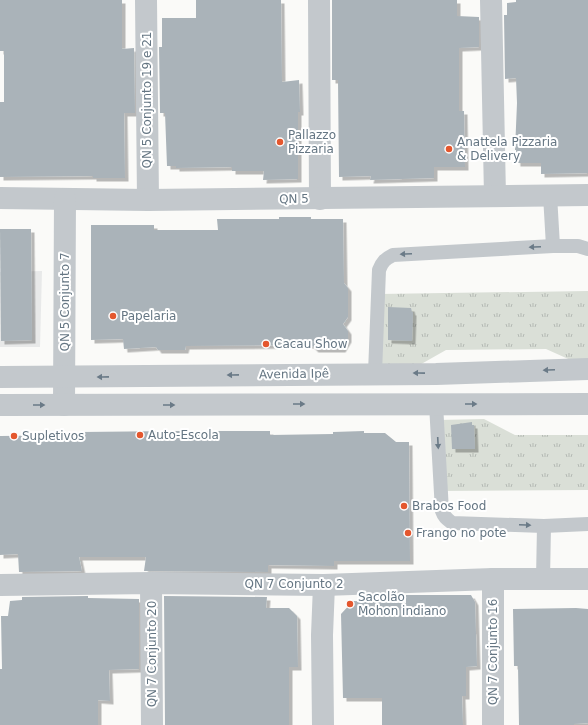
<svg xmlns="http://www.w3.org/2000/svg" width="588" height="725" font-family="'DejaVu Sans',sans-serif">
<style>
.built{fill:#e8e9e9}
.park{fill:url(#park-tufts)}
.building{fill:#aab3b9;filter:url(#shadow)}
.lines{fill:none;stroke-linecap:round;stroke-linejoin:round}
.service{stroke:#c3c8cc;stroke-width:14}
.minor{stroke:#c3c8cc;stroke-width:22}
.tertiary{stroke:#c3c8cc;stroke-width:22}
.oneway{fill:#6a7a87}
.poi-dot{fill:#e4572e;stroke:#fff;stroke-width:1.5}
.labels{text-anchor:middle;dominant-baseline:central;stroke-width:4;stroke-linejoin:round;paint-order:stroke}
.street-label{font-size:12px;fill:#657683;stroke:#fff}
.poi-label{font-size:12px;fill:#657683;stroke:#fff;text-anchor:start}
</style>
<defs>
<pattern id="park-tufts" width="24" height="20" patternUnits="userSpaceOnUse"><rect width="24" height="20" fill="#dadfd7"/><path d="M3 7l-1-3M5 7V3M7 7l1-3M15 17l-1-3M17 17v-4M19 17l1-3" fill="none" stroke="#b4b9b4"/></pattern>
<filter id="shadow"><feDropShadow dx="3.5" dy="3.5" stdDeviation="0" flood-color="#0004"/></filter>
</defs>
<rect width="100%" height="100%" fill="#fafaf8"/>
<!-- built -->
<polygon class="built" points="42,271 40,347 0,347 0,272"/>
<!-- park -->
<g class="park">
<polygon points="588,291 588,362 575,362 546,349 446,350 416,367 380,367 379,294"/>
<polygon points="484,419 515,435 588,435 588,490 439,491 438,420"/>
</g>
<!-- building -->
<g class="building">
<polygon points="0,0 122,0 122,49 134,48 135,113 124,113 125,178 93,178 93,176 0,177 0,102 4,102 4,51 0,51"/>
<polygon points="196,0 281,0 282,82 299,80 300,112 298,112 298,179 263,180 264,171 232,171 232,167 176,168 176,166 167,166 165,113 160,113 159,47 162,47 162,18 196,18"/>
<polygon points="332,0 457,0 457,16 479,17 479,47 459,48 459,111 464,111 465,167 434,167 434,178 370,180 371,176 339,177 338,80 332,80"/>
<polygon points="516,0 588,0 588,173 541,174 541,163 517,163 516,150 515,150 517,103 516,78 505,79 504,15 507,15 507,3 516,2"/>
<polygon points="279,217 311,217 311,219 343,219 344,283 348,288 348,317 343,324 348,331 348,339 342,349 315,349 311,345 186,346 185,350 158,350 156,347 124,349 123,339 91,340 91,225 154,225 154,230 218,230 217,219 279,219"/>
<polygon points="0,229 31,229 32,340 1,341"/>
<polygon points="388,307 411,308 412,312 413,312 412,341 388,340"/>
<polygon points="472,422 472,425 474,425 475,449 452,449 451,425"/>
<polygon points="176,431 270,431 270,435 333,434 333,432 364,431 364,433 385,433 396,442 409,442 410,561 334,561 334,566 268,565 268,572 144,571 146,557 79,557 82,571 19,572 18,554 0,555 0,436 83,435 81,432"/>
<polygon points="406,595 471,595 475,602 477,666 466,667 466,696 462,696 463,725 382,725 382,698 343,698 341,614 353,601 406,603"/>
<polygon points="88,596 88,598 139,599 139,669 109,670 110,701 98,700 98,725 0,725 0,669 2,669 1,616 8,616 10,601 22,600 22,597"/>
<polygon points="164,596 267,597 266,608 289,608 297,616 298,667 289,667 289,725 165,725"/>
<polygon points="576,608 588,609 588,723 574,724 574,725 519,725 518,666 514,666 513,609"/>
</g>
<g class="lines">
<!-- service -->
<g class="service">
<polyline points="550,195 553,246"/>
<path d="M375,373L379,270C382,262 385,259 393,255L553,246H578L588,249"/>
<path d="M436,404L442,511C444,517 447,519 452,523L544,526L588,524"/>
<polyline points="543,579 544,526"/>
</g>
<!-- minor -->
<g class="minor">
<polyline points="146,0 148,200"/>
<polyline points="319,0 320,199"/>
<polyline points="491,0 495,196"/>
<polyline points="0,198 148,200 588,195"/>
<polyline points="64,405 65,199"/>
<polyline points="493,579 493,725"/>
<polyline points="151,583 152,725"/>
<polyline points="0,585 151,583 324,585 493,579 588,579"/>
<polyline points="323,725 322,635 324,585"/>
</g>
<!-- tertiary -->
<g class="tertiary">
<polyline points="0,377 436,374 588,369"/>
<polyline points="0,405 588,404"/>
</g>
</g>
<!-- one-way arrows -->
<defs><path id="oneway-solid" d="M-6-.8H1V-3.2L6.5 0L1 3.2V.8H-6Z"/></defs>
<g class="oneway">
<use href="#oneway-solid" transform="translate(535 247) rotate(177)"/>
<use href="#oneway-solid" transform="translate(406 254) rotate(177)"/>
<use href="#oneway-solid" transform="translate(549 370) rotate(178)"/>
<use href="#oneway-solid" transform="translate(419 373) rotate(-179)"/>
<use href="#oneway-solid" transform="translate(233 375) rotate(179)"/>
<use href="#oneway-solid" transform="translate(103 377) rotate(179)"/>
<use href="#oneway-solid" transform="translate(299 404)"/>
<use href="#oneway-solid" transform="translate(471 404)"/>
<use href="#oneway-solid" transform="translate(39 405)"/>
<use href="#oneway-solid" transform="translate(169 405)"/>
<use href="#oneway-solid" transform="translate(438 443) rotate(87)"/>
<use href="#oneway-solid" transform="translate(525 525) rotate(2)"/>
</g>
<!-- markers -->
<g class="poi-dot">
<circle cx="280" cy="142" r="4"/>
<circle cx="449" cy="149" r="4"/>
<circle cx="113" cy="316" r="4"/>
<circle cx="266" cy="344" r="4"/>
<circle cx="140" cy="435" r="4"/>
<circle cx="14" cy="436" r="4"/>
<circle cx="404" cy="506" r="4"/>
<circle cx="408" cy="533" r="4"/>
<circle cx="350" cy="604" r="4"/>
</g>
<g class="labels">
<!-- street labels -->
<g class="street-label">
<text transform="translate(147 100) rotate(-90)">QN 5 Conjunto 19 e 21</text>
<text transform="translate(294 199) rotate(-1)">QN 5</text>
<text transform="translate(65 302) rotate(-90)">QN 5 Conjunto 7</text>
<text transform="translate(294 374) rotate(-1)">Avenida Ipê</text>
<text x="294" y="584">QN 7 Conjunto 2</text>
<text transform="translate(493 652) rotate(-90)">QN 7 Conjunto 16</text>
<text transform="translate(152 654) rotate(-90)">QN 7 Conjunto 20</text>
</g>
<!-- poi labels -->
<g class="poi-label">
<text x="288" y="135">Pallazzo<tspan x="288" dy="14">Pizzaria</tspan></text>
<text x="457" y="142">Anattela Pizzaria<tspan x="457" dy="14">&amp; Delivery</tspan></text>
<text x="121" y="316">Papelaria</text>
<text x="274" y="344">Cacau Show</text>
<text x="148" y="435">Auto-Escola</text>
<text x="22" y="436">Supletivos</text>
<text x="412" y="506">Brabos Food</text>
<text x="416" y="533">Frango no pote</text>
<text x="358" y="597">Sacolão<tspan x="358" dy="14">Mohon indiano</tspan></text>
</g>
</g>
</svg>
